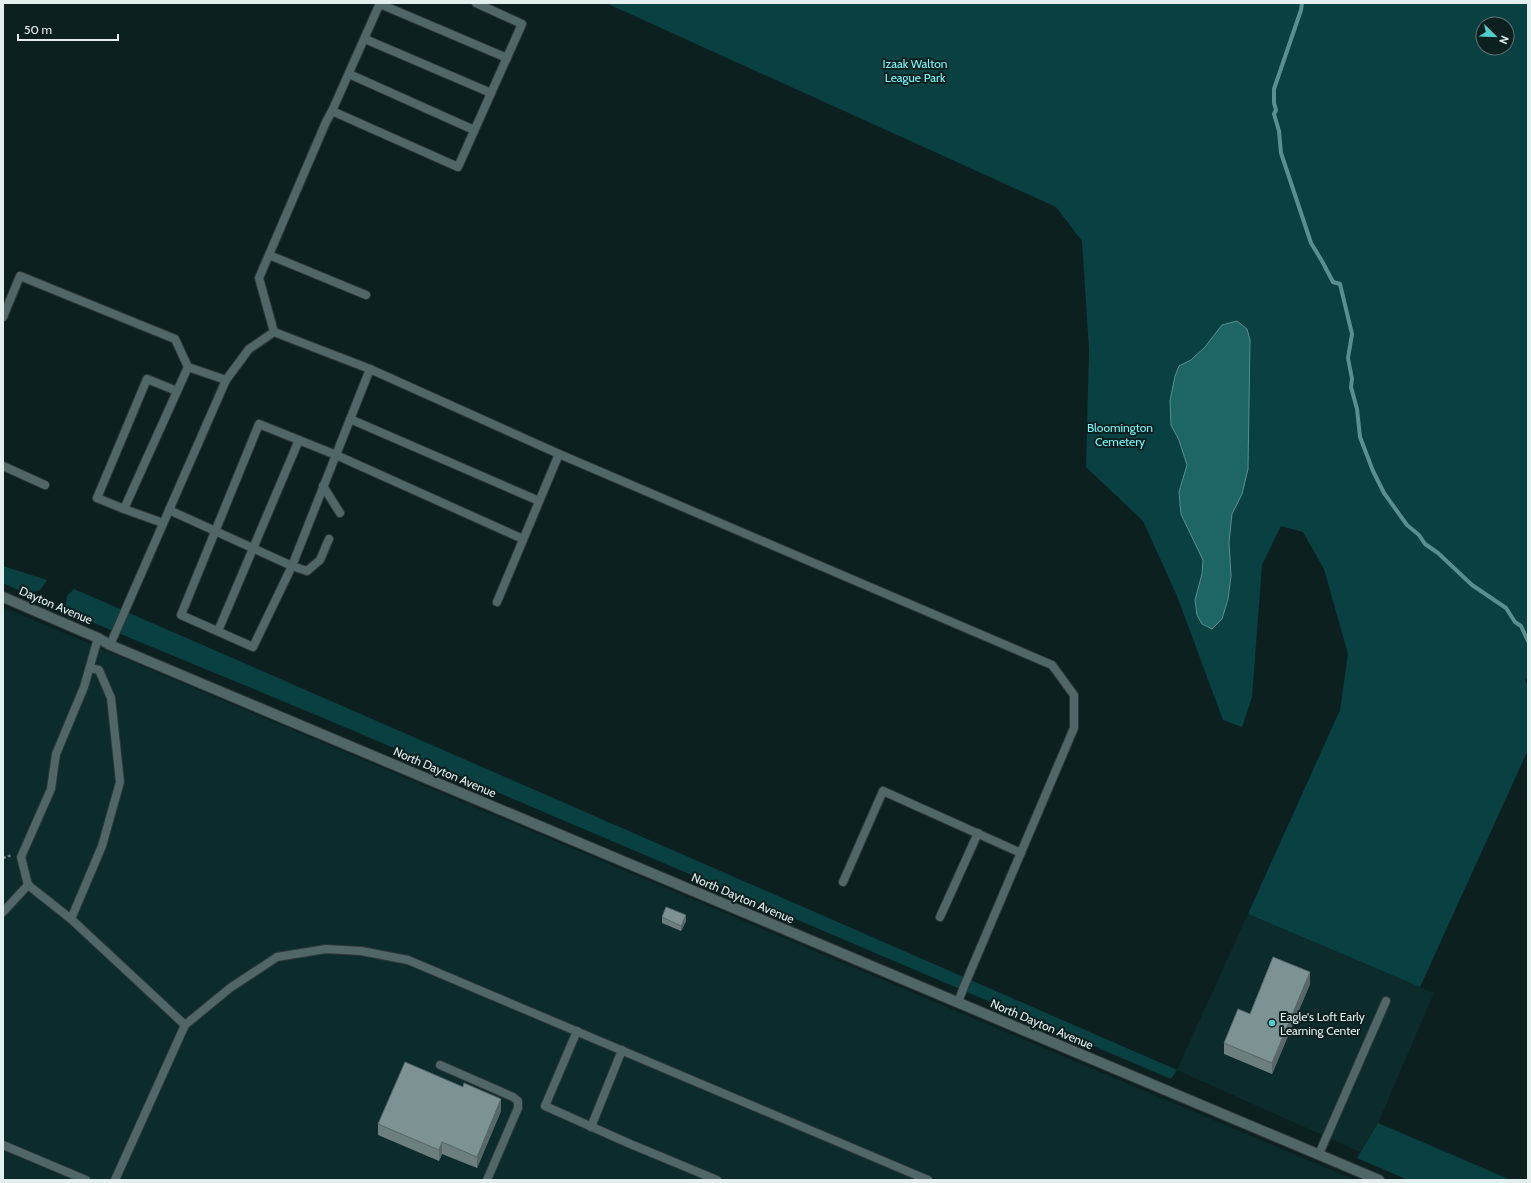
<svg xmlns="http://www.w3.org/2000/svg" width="1531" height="1183" font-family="Cabin,sans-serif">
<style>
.built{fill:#0c2b2b}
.green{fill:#094041;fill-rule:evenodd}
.water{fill:#1e6666;stroke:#598f8f}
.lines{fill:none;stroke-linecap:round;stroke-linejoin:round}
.stream{stroke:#598f8f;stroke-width:4}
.lane-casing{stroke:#2d3838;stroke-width:10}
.secondary-casing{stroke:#2d3838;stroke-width:12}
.path{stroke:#627373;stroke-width:2.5;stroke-dasharray:3 2;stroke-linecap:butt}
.lane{stroke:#516666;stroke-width:8}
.secondary{stroke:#516666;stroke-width:10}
.wall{fill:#6c7e7e}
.shaded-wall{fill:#586767}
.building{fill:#7d9393;stroke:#586767}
.poi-dot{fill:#52cdce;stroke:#0d2020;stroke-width:1.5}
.labels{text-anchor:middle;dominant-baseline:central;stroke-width:4;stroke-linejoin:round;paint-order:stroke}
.park-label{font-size:12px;fill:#77fafb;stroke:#0d2020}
.street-label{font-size:12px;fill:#e3efef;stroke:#0d2020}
.poi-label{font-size:12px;fill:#e3efef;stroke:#0d2020;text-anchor:start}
</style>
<rect width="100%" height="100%" fill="#0d2020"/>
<!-- built -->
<g class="built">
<polygon points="3,607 1355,1180 3,1180"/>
<polygon points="1248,914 1434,993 1378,1123 1360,1152 1177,1070"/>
</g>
<!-- green -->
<g class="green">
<path d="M606,3H1528V677L1525,680L1528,686V750L1420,987L1248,914L1340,710L1348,654L1324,569L1303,532L1281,526L1262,565L1252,697L1242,727L1223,720L1177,596L1143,521L1086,467L1089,349L1082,241L1056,207ZM1483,24H1507V48H1483Z"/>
<polygon points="3,566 47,580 40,590 27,594 3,583"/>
<polygon points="74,589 1177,1070 1171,1079 321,717 65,611 67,596"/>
<polygon points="1378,1123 1511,1180 1408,1180 1357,1158"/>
</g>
<!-- water -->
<polygon class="water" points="1237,321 1247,329 1250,340 1248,469 1242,494 1232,514 1229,542 1231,576 1228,599 1222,619 1212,629 1202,624 1197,615 1195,600 1202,574 1203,560 1181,514 1179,492 1187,465 1179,440 1171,425 1170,401 1175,376 1179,366 1191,360 1205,347 1222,325"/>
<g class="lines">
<!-- stream -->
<polyline class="stream" points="1302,3 1301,10 1274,89 1274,103 1276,110 1274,114 1279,131 1281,153 1311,243 1322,261 1333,282 1340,284 1352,334 1348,358 1352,379 1351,387 1357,409 1360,437 1373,471 1384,493 1407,525 1419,535 1425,544 1438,553 1472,585 1506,608 1515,622 1521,626 1528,641"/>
<!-- lane casing -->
<g class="lane-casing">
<g id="lane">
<polyline points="380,4 507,58"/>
<polyline points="365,39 491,93"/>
<polyline points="349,74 474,130"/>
<polyline points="332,111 458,167 522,24 476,3"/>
<polyline points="269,255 366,295"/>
<polyline points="3,317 20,276 175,339 188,367"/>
<polyline points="274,332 259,278 326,122 332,111 380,3"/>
<polyline points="226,380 249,349 274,332 370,369"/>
<polyline points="350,419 539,501"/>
<polyline points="3,466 45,485"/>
<polyline points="323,486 340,513"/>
<polyline points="124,509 97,498 147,379 177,391"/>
<polyline points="169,510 292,566 370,369 559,454 1052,665 1074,695 1074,728 965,984 958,1002"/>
<polyline points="329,539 320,560 307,571 292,566 253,647 181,615 259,424 336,455 523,539"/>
<polyline points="497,602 559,454"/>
<polyline points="218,631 299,440"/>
<polyline points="110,645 226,380 188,367 124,509 163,523"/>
<polyline points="843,882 883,791 1021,853"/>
<polyline points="28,885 71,919 185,1025"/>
<polyline points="3,912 28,885 21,857 51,789 56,754 84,687 98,638"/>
<polyline points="940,917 978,833"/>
<polyline points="71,919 102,846 120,782 111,698 99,670 90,668"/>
<polyline points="577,1031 545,1106 628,1143 717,1180"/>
<polyline points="440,1065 513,1097 518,1101 518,1108 487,1180"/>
<polyline points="591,1127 622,1050"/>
<polyline points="3,1145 86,1180"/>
<polyline points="1319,1154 1386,1001"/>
<polyline points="115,1180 185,1025 230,988 277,957 326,949 361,951 408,960 928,1180"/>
</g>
</g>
<!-- secondary casing -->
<g class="secondary-casing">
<polyline id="secondary" points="3,597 98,638 110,645 1379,1180"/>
</g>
<!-- path -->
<polyline class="path" points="3,858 12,855"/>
<!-- lane -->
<use href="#lane" class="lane"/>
<!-- secondary -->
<use href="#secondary" class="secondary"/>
</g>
<!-- wall -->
<g class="wall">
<polygon points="662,917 686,921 681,931 662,923"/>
<polygon points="1310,984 1272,1074 1224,1054 1224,1043 1250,1014"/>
<polygon points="501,1111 477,1168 442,1154 439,1161 378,1135 378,1124"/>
</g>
<!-- shaded-wall -->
<g class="shaded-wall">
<polygon points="686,915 686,921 681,931 681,926"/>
<polygon points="1310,972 1310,984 1272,1074 1272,1063"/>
<polygon points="501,1099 501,1111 477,1168 477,1157"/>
<polygon points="442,1142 442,1154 439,1161 439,1150"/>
</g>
<!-- building -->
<g class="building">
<polygon points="666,907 686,915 681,926 662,917"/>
<polygon points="1273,957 1310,972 1272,1063 1224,1043 1238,1009 1250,1014"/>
<polygon points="405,1062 463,1087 464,1083 501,1099 477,1157 442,1142 439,1150 378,1124"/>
</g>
<!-- markers -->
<circle class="poi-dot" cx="1272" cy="1023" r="4"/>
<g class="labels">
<!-- park labels -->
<g class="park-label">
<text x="915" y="63">Izaak Walton<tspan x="915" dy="14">League Park</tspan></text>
<text x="1120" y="427">Bloomington<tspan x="1120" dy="14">Cemetery</tspan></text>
</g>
<!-- street labels -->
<g class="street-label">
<text transform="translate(56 605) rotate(23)">Dayton Avenue</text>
<text transform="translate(445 772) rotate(23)">North Dayton Avenue</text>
<text transform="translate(743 898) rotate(23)">North Dayton Avenue</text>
<text transform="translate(1042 1024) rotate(23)">North Dayton Avenue</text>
</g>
<!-- poi labels -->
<g class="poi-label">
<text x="1280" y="1016">Eagle's Loft Early<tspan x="1280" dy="14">Learning Center</tspan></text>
</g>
</g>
<!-- border -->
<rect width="1531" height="1183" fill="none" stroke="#e3efef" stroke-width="8"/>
<!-- north arrow -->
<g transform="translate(1495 36) rotate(113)"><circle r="19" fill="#0d2020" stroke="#637373"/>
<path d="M0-3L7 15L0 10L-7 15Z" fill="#52cdce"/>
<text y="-6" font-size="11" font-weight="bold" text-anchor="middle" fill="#e3efef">N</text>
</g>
<!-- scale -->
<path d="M18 34v6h100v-6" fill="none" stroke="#e3efef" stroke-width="2"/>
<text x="24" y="34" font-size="12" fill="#e3efef" stroke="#0d2020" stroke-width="3" paint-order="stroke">50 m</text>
</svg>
